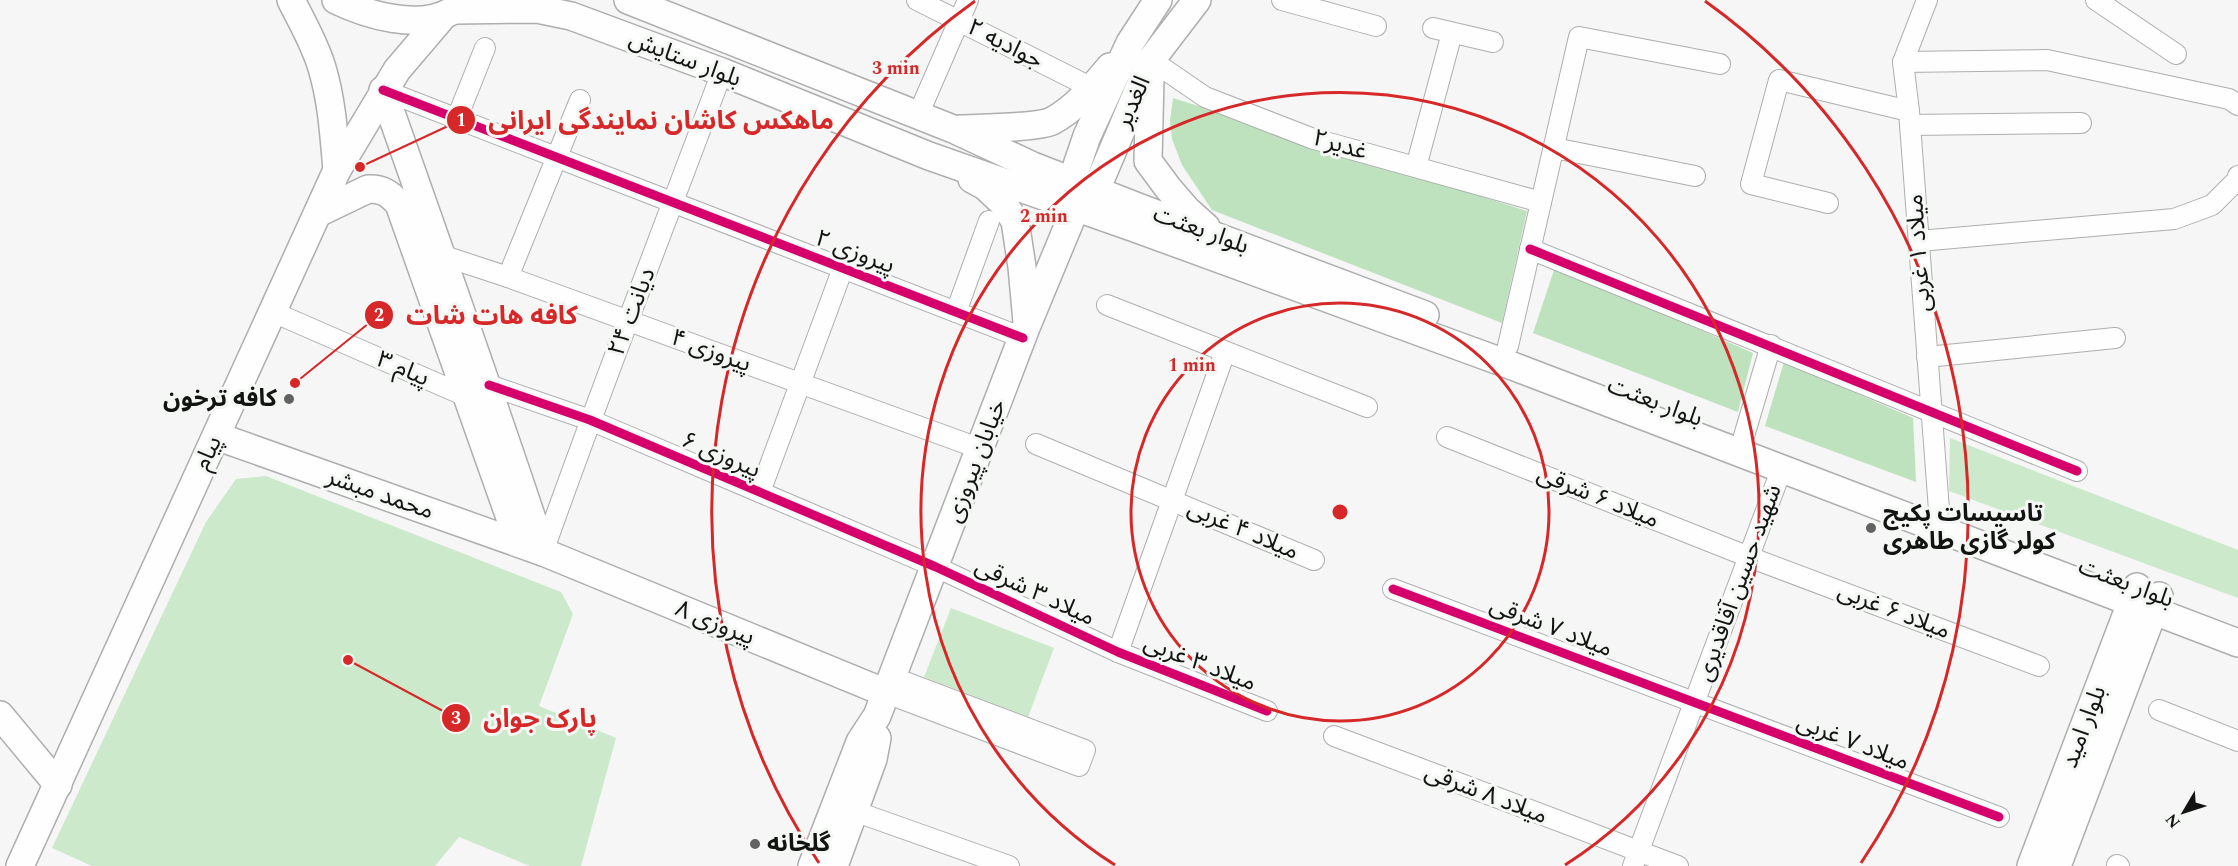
<svg xmlns="http://www.w3.org/2000/svg" width="2238" height="866" font-family="Spectral,'Noto Sans Arabic',serif">
<style>
.green{fill:#cce9cb}
.forest{fill:#bde2bd}
.lines{fill:none;stroke-linecap:round;stroke-linejoin:round}
.street-casing{stroke:#adaead;stroke-width:22}
.secondary-casing{stroke:#adaead;stroke-width:30}
.street{stroke:#fefefe;stroke-width:20}
.secondary{stroke:#fefefe;stroke-width:27}
.cycleway-casing{stroke:#f4f7f4;stroke-width:13}
.cycleway{stroke:#d6006c;stroke-width:9}
.ring{fill:none;stroke:#d62828;stroke-width:3}
.poi-dot{fill:#616261;stroke:#f4f7f4;stroke-width:2}
.labels{text-anchor:middle;dominant-baseline:central;stroke-width:6;stroke-linejoin:round;paint-order:stroke}
.street-label{font-size:24px;fill:#121312;stroke:#f4f7f4}
.poi-label{font-size:24px;font-weight:bold;fill:#121312;stroke:#f4f7f4;text-anchor:start}
.centre{fill:#d62828;stroke:#f4f7f4;stroke-width:3}
.ring-label{font-size:18px;text-anchor:middle;font-weight:bold;fill:#d62828;stroke:#f4f7f4;stroke-width:6;stroke-linejoin:round;paint-order:stroke}
.leader{fill:none;stroke:#d62828;stroke-width:2}
.callout-dot{fill:#d62828;stroke:#f4f7f4;stroke-width:2}
.mark-label{font-size:18px;text-anchor:middle;font-weight:bold;fill:#fff}
.callout-label{font-size:26px;text-anchor:middle;font-weight:bold;fill:#d62828;stroke:#f4f7f4;stroke-width:6;stroke-linejoin:round;paint-order:stroke}
</style>
<rect width="100%" height="100%" fill="#f5f6f5"/>
<!-- green -->
<g class="green">
<polygon points="1950,438 2238,550 2238,598 1949,491"/>
<polygon points="266,476 561,592 573,614 539,706 616,738 581,866 530,866 459,837 435,866 92,866 52,848 206,522 236,479"/>
<polygon points="951,608 1054,648 1028,717 924,677"/>
</g>
<!-- forest -->
<g class="forest">
<polygon points="1173,98 1527,211 1502,323 1212,210 1182,165 1172,139 1170,121"/>
<polygon points="1555,267 1753,353 1738,412 1533,333"/>
<polygon points="1784,362 1913,418 1916,482 1765,426"/>
</g>
<g class="lines">
<!-- street casing -->
<g class="street-casing">
<g id="street">
<polyline points="917,0 1092,88"/>
<polyline points="1282,0 1376,26"/>
<polyline points="1927,0 1903,62 1909,111 1939,510"/>
<polyline points="2096,0 2176,54"/>
<polyline points="1433,28 1493,42"/>
<polyline points="1151,60 1205,97 1311,138 1541,202"/>
<polyline points="1903,62 2047,60 2229,99 2238,105"/>
<polyline points="383,90 1023,338"/>
<polyline points="918,115 968,0"/>
<polyline points="457,118 485,48"/>
<polyline points="1910,125 2081,123"/>
<polyline points="1554,148 1695,176"/>
<polyline points="1416,167 1452,33"/>
<polyline points="1828,203 1751,184 1779,80 1909,111"/>
<polyline points="1919,241 2174,219 2212,205 2237,180 2238,176"/>
<polyline points="1530,249 2077,471"/>
<polyline points="441,255 508,277 981,449"/>
<polyline points="508,277 580,100"/>
<polyline points="1107,305 1367,407"/>
<polyline points="273,312 468,397"/>
<polyline points="956,312 989,221"/>
<polyline points="1508,346 1579,37 1720,64"/>
<polyline points="1927,357 2115,338"/>
<polyline points="489,385 590,420 936,567 1118,652 1267,711"/>
<polyline points="1744,436 1771,345"/>
<polyline points="1447,437 1749,557 2039,666"/>
<polyline points="1036,444 1314,560"/>
<polyline points="760,492 843,268"/>
<path d="M543,552C600,391 662,232 722,72"/>
<polyline points="1393,589 1999,817"/>
<polyline points="1118,652 1225,352"/>
<polyline points="886,693 1079,766 1085,750 892,677"/>
<polyline points="2159,710 2238,741"/>
<polyline points="1334,736 1678,866"/>
<polyline points="854,811 1009,866"/>
<polyline points="2117,865 2119,866"/>
<polyline points="1633,866 1782,468"/>
</g>
</g>
<!-- secondary casing -->
<g class="secondary-casing">
<g id="secondary">
<path d="M291,0C302,22 315,44 322,68C332,101 334,136 337,170"/>
<path d="M336,0C367,15 418,30 450,12"/>
<polyline points="628,0 953,129 1033,166 1138,207 1425,315"/>
<polyline points="455,10 537,9 571,16 722,72 929,156 1132,227 1502,362 2238,643"/>
<polyline points="1150,78 1148,161 1168,188 1187,210 1206,227"/>
<path d="M383,90C437,244 492,397 543,552"/>
<path d="M960,129C979,128 1037,128 1052,121C1075,109 1094,86 1110,67"/>
<polyline points="972,179 985,186 1003,203 1015,221 1022,267 1027,322"/>
<polyline points="1083,200 1096,190 1151,60 1197,0"/>
<path d="M318,213L368,189C382,188 390,194 399,204L519,543"/>
<polyline points="216,436 543,552 886,693"/>
<polyline points="0,715 58,785"/>
<polyline points="20,866 337,170 397,70 443,16"/>
<polyline points="812,866 860,742 877,716 1027,325 1076,207 1072,180 1087,136 1130,43 1158,0"/>
<polyline points="834,866 873,759 877,738"/>
<polyline points="2031,866 2137,587"/>
<polyline points="2057,866 2159,596"/>
</g>
</g>
<!-- street -->
<use href="#street" class="street"/>
<!-- secondary -->
<use href="#secondary" class="secondary"/>
<!-- cycleway casing -->
<g class="cycleway-casing">
<g id="cycleway">
<polyline points="383,90 1023,338"/>
<polyline points="1530,249 2077,471"/>
<polyline points="489,385 590,420 936,567 1118,652 1267,711"/>
<polyline points="1393,589 1999,817"/>
</g>
</g>
<!-- cycleway -->
<use href="#cycleway" class="cycleway"/>
</g>
<!-- distance rings -->
<g class="ring">
<circle cx="1340" cy="512" r="209"/>
<path d="M1115 865A419 419 0 1 1 1565 865"/>
<path d="M819 863A628 628 0 0 1 975 1M1705 1A628 628 0 0 1 1861 863"/>
</g>
<!-- markers -->
<g class="poi-dot">
<circle cx="289" cy="399" r="6"/>
<circle cx="1871" cy="528" r="6"/>
<circle cx="755" cy="844" r="6"/>
</g>
<g class="labels">
<!-- street labels -->
<g class="street-label">
<text transform="translate(1005 44) rotate(27)">جوادیه ۲</text>
<text transform="translate(685 59) rotate(21)">بلوار ستایش</text>
<text transform="translate(1133 102) rotate(-66)">الغدیر</text>
<text transform="translate(1340 145) rotate(16)">غدیر۲</text>
<text transform="translate(1201 230) rotate(20)">بلوار بعثت</text>
<text transform="translate(855 252) rotate(21)">پیروزی ۲</text>
<text transform="translate(1919 253) rotate(-94)">میلاد ۱ غربی</text>
<text transform="translate(632 312) rotate(-69)">دیانت ۲۴</text>
<text transform="translate(711 351) rotate(20)">پیروزی ۴</text>
<text transform="translate(403 369) rotate(23)">پیام ۳</text>
<text transform="translate(1655 402) rotate(21)">بلوار بعثت</text>
<text transform="translate(208 453) rotate(-65)">پیام</text>
<text transform="translate(721 455) rotate(23)">پیروزی ۶</text>
<text transform="translate(976 461) rotate(-69)">خیابان پیروزی</text>
<text transform="translate(380 494) rotate(19)">محمد مبشر</text>
<text transform="translate(1598 497) rotate(22)">میلاد ۶ شرقی</text>
<text transform="translate(1243 530) rotate(23)">میلاد ۴ غربی</text>
<text transform="translate(1739 583) rotate(-70)">شهید حسین آقاقدیری</text>
<text transform="translate(2126 583) rotate(21)">بلوار بعثت</text>
<text transform="translate(1035 592) rotate(25)">میلاد ۳ شرقی</text>
<text transform="translate(1894 611) rotate(21)">میلاد ۶ غربی</text>
<text transform="translate(715 623) rotate(22)">پیروزی ۸</text>
<text transform="translate(1551 627) rotate(21)">میلاد ۷ شرقی</text>
<text transform="translate(1200 663) rotate(21)">میلاد ۳ غربی</text>
<text transform="translate(2084 727) rotate(-69)">بلوار امید</text>
<text transform="translate(1853 742) rotate(21)">میلاد ۷ غربی</text>
<text transform="translate(1486 794) rotate(21)">میلاد ۸ شرقی</text>
</g>
<!-- poi labels -->
<g class="poi-label">
<text x="277" y="399" text-anchor="end">کافه ترخون</text>
<text x="1883" y="514">تاسیسات پکیج<tspan x="1883" dy="28">کولر گازی طاهری</tspan></text>
<text x="767" y="844">گلخانه</text>
</g>
</g>
<circle cx="1340" cy="512" r="9" class="centre"/>
<g class="ring-label">
<text x="896" y="74">3 min</text>
<text x="1044" y="222">2 min</text>
<text x="1192" y="371">1 min</text>
</g>
<!-- callouts -->
<path class="leader" d="M360 167L461 120M295 383L379 315M348 660L456 718"/>
<g class="callout-dot">
<circle cx="360" cy="167" r="6"/>
<circle cx="295" cy="383" r="6"/>
<circle cx="348" cy="660" r="6"/>
<circle cx="461" cy="120" r="15"/>
<circle cx="379" cy="315" r="15"/>
<circle cx="456" cy="718" r="15"/>
</g>
<g class="mark-label">
<text x="461" y="126">1</text>
<text x="379" y="321">2</text>
<text x="456" y="724">3</text>
</g>
<g class="callout-label">
<text x="661" y="129">ماهکس کاشان نمایندگی ایرانی</text>
<text x="492" y="324">کافه هات شات</text>
<text x="540" y="727">پارک جوان</text>
</g>
<!-- north arrow -->
<g transform="translate(2184 812) rotate(231)" stroke="#f4f7f4" stroke-width="4.5" paint-order="stroke">
<path d="M0-4.5L10 22L0 15L-10 22Z" fill="#121312"/>
<text y="-9" font-size="16" font-weight="bold" text-anchor="middle" fill="#121312">N</text>
</g>
</svg>
